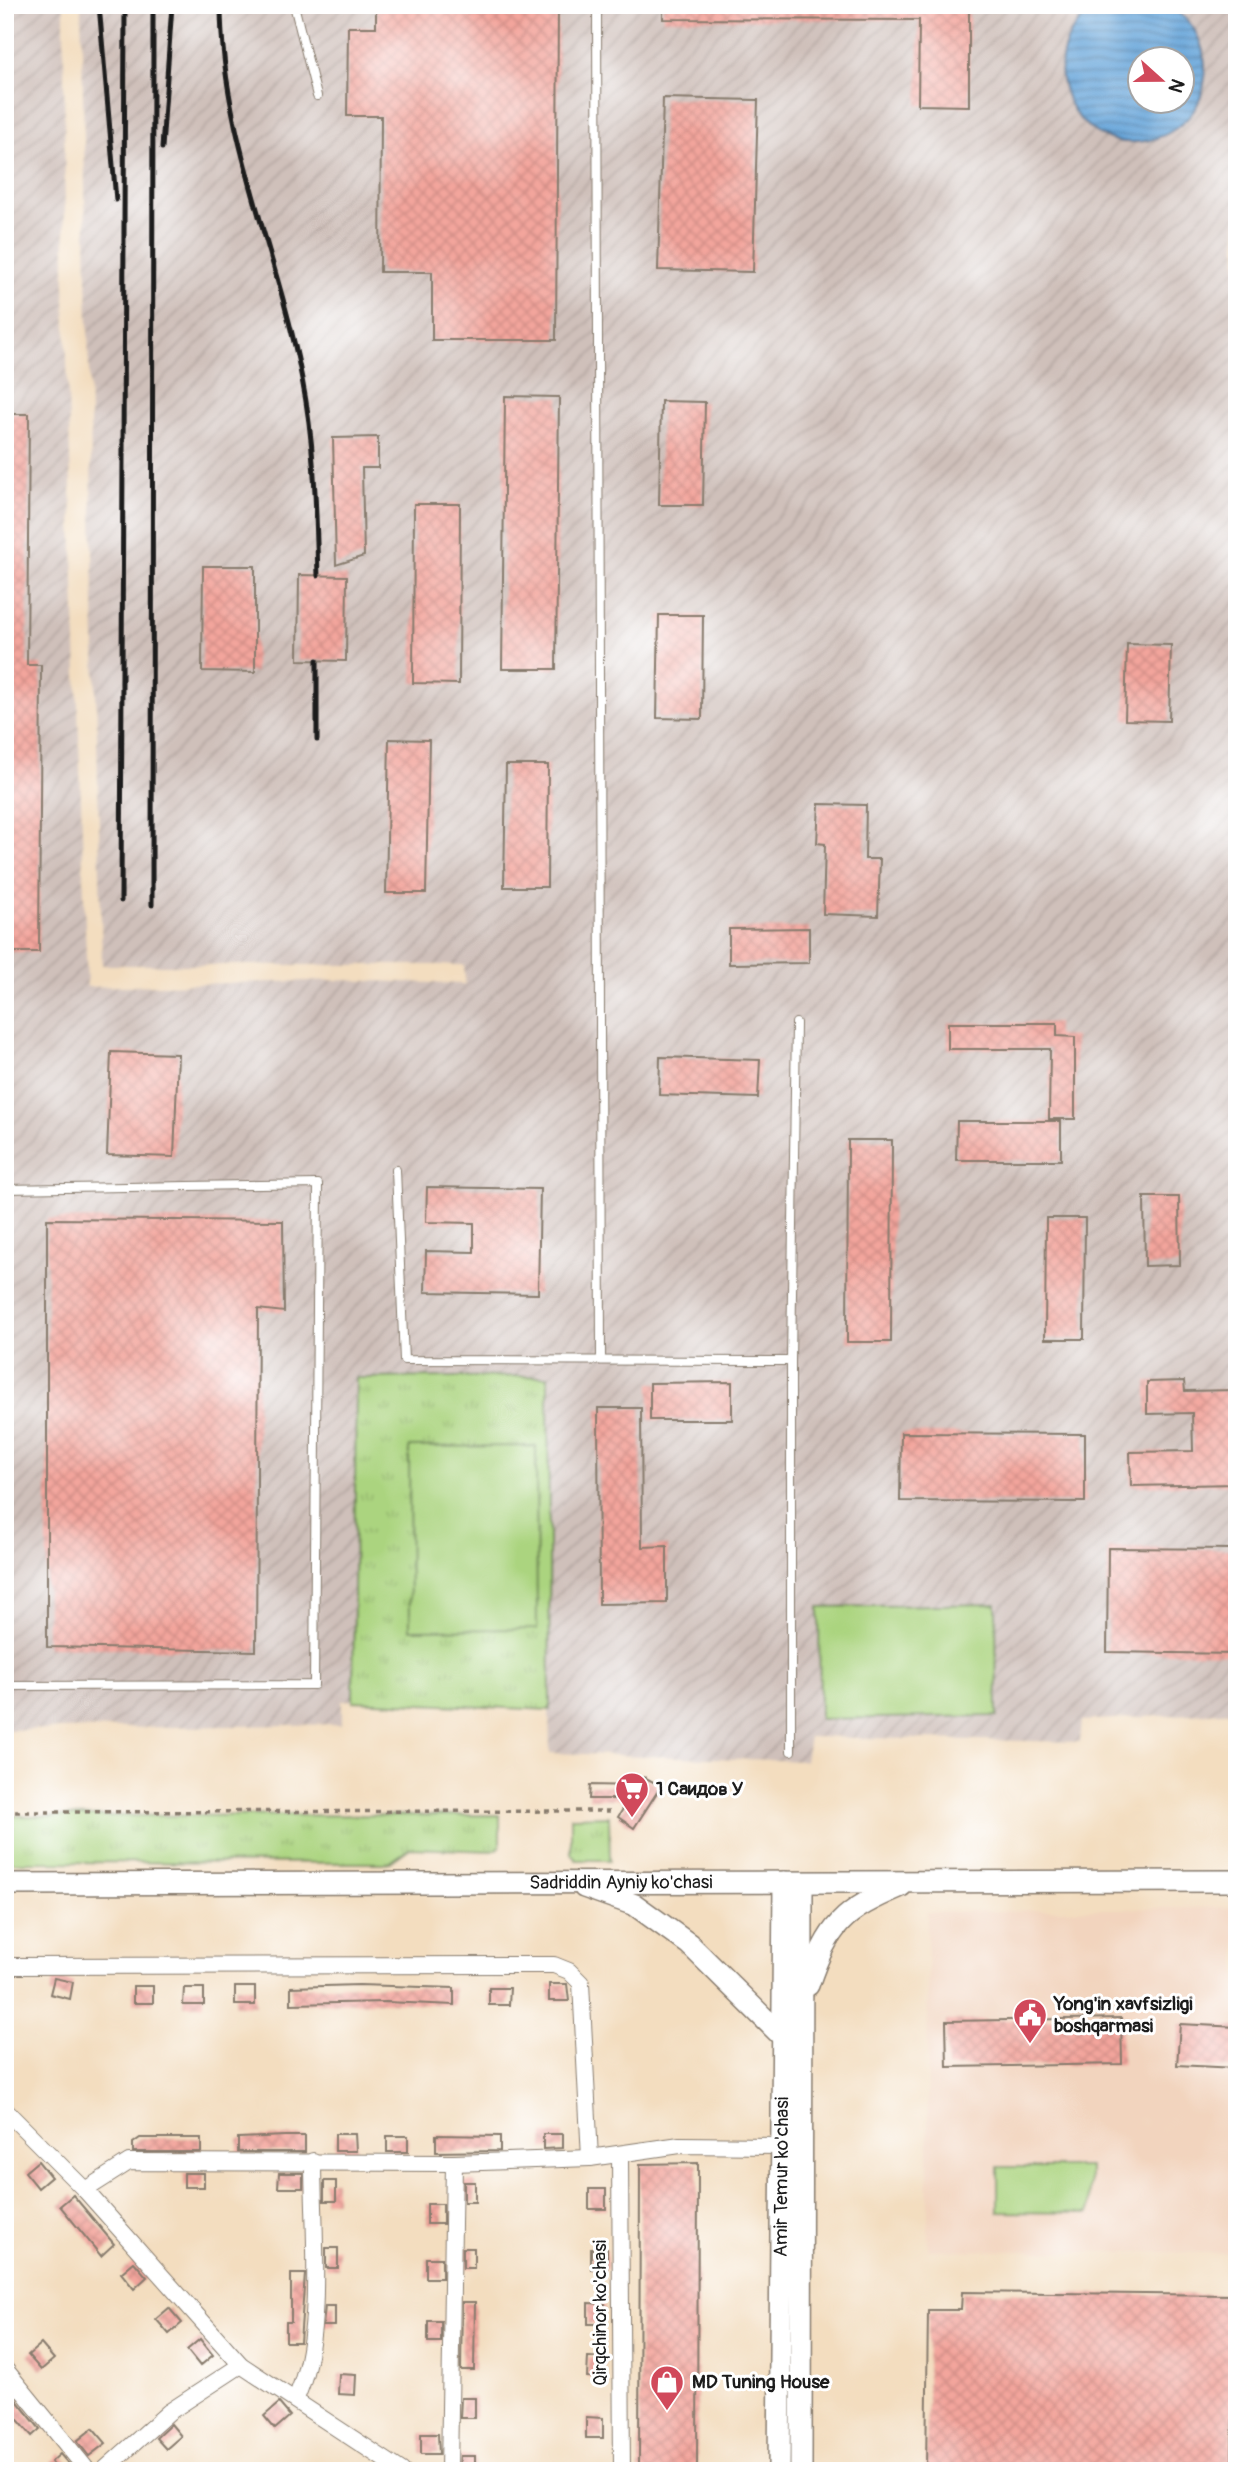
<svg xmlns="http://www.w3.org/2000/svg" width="1242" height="2476" font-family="Pangolin,sans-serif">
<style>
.built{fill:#f2d4be}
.industrial{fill:url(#industrial-furrows);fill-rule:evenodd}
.grass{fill:url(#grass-tufts);stroke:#64784e;stroke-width:2}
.pitch{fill:#abd47f;stroke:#64784e;stroke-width:2}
.water{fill:url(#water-rules);stroke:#42617b;stroke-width:2;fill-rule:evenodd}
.building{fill:url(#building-cross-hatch)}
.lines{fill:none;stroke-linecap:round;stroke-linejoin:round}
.service-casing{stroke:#887c6e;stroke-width:10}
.minor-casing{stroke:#887c6e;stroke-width:18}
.tertiary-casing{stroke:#887c6e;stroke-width:24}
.path{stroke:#887c6e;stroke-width:3.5;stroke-dasharray:5 5;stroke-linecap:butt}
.service{stroke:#fff;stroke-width:8}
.minor{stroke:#fff;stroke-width:16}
.tertiary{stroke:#fff;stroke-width:21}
.rail{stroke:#1c1c1c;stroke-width:5}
.labels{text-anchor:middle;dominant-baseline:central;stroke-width:6;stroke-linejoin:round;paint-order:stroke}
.poi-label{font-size:19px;font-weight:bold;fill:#1c1c1c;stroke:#fff;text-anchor:start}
.street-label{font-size:19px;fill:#1c1c1c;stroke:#fff}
</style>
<defs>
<pattern id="industrial-furrows" width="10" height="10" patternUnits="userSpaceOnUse" patternTransform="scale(1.75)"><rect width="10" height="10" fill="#cfc0ba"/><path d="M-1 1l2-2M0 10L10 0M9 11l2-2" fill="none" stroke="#b1a49f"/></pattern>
<pattern id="grass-tufts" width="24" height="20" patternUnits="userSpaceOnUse" patternTransform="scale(1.75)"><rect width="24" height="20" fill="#abd47f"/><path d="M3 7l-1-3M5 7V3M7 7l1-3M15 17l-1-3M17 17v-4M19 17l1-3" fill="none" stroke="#93b56d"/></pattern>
<pattern id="water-rules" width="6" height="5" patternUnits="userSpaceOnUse" patternTransform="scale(1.75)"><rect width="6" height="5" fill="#68a6da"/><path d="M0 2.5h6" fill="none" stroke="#5586b0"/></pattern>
<pattern id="building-cross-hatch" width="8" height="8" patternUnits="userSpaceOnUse" patternTransform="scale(1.75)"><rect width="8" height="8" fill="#f3a59c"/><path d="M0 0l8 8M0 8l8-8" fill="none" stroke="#d08d86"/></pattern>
</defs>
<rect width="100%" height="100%" fill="#fff"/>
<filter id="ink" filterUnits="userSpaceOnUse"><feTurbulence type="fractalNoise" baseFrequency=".0143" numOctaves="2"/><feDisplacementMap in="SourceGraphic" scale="14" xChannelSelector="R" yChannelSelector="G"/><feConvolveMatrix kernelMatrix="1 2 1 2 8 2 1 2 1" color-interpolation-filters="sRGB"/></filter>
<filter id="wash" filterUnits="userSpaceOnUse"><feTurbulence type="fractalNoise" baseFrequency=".00686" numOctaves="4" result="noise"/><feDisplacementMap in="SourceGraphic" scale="28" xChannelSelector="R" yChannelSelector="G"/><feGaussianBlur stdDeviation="1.57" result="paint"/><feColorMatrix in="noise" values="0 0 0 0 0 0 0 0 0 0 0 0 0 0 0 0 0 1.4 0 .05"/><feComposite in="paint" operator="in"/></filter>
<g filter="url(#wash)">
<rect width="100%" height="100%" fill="#f3ddbf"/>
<!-- built -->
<polygon class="built" points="1237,1907 1237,2253 928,2250 927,1912"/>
<!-- industrial -->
<path class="industrial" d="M5,5H64L65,297L87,987L342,980L465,984L464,965H102L81,5H1237V1711L1082,1721L1080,1742L809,1737L805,1761L550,1753L549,1710L342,1700V1724L5,1730ZM1140,60H1182V102H1140Z"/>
<!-- grass -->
<g class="grass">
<polygon points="548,1376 550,1710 353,1701 356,1378"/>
<polygon points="500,1815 500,1847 493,1851 410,1848 389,1863 5,1862 5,1816"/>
<polygon points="609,1816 610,1860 576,1860 571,1854 571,1817"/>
</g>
<!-- pitch -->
<g class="pitch">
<polygon points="536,1446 537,1629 410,1630 409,1447"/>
<polygon points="996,1604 997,1716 820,1719 819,1607"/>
<polygon points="998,2167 1090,2167 1089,2213 998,2212"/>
</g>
<!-- water -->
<path class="water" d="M1103,5C1119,5 1153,1 1167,6C1204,21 1215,74 1196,107C1187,123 1168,136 1150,140C1066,160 1025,42 1103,5ZM1140,60H1182V102H1140Z"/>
<g id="blocks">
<!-- building -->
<g class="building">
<polygon points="376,5 558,5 556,340 432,340 432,272 380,272 381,116 347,116 348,27 376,27"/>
<polygon points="663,5 969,5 969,106 918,105 919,20 663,19"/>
<polygon points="663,98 758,100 753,272 658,270"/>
<polygon points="505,396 559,397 556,669 502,669"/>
<polygon points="661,401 705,402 703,505 659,505"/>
<polygon points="5,414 29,414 27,665 41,665 39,952 5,952"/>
<polygon points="378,437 378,468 362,468 364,556 336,565 333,438"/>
<polygon points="414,504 460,504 459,684 413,683"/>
<polygon points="203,566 255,566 255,672 202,671"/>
<polygon points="299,575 347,576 346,661 298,660"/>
<polygon points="659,615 703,615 702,719 657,718"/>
<polygon points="1127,644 1171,645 1169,721 1125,720"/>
<polygon points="389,739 429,740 426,893 386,893"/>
<polygon points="506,765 548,765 547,887 504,887"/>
<polygon points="819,804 866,805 865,859 880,859 878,916 823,914 825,844 817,843"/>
<polygon points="809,928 809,963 729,964 729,929"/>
<polygon points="948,1023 1057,1023 1057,1036 1075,1037 1075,1119 1049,1119 1050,1049 948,1049"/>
<polygon points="111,1052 178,1054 174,1157 107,1155"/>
<polygon points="660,1057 760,1060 758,1098 659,1095"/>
<polygon points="957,1121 1061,1121 1061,1160 956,1160"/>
<polygon points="848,1140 892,1140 891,1342 847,1342"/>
<polygon points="427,1187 540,1189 538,1294 425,1292 426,1251 474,1252 474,1223 426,1222"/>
<polygon points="1144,1197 1179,1197 1180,1265 1145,1266"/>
<polygon points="1046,1218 1085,1218 1084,1339 1045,1339"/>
<polygon points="47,1219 283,1221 284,1312 258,1309 256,1651 47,1647"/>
<polygon points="1184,1381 1185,1391 1237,1390 1237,1484 1131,1486 1130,1452 1193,1451 1192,1413 1147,1414 1147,1382"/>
<polygon points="732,1382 732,1420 650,1420 650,1383"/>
<polygon points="598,1408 641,1408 642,1547 667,1546 667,1603 599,1604"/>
<polygon points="901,1433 1085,1434 1085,1502 900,1501"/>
<polygon points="1108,1548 1237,1549 1237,1654 1107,1652"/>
<polygon points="644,1777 661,1786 634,1828 618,1817 629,1799 589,1799 590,1785 638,1786"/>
<polygon points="54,1978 73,1982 70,1999 50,1994"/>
<polygon points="549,1984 567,1984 569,2001 549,2001"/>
<polygon points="359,1985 454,1988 454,2005 386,2002 291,2004 291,1987"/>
<rect x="133" y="1986" width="20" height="17"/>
<rect x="235" y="1987" width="20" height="18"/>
<polygon points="184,1988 204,1988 204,2005 183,2005"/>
<polygon points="489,1988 510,1988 509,2005 489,2005"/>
<polygon points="1121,2018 1122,2064 947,2067 946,2021"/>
<polygon points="1180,2024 1237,2027 1235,2068 1177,2065"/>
<polygon points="335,2134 355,2134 356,2151 335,2151"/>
<polygon points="543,2134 563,2134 563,2148 543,2149"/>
<polygon points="436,2135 500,2136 500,2151 436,2152"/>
<polygon points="285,2136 305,2136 305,2152 238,2152 238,2138"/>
<rect x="387" y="2136" width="21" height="16"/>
<polygon points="140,2138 201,2138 201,2152 133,2152 133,2143"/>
<polygon points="38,2161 51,2177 38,2188 25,2172"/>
<polygon points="698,2163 697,2471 639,2471 640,2164"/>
<rect x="184" y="2173" width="20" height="14"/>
<polygon points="279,2173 303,2173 303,2188 278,2188"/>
<rect x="324" y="2181" width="12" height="20"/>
<rect x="464" y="2182" width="11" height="20"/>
<rect x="589" y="2189" width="17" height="20"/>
<polygon points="73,2195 114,2244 101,2256 60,2206"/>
<rect x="427" y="2204" width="16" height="20"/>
<rect x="326" y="2248" width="12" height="20"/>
<rect x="463" y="2248" width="11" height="20"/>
<rect x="591" y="2249" width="16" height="20"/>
<rect x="426" y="2258" width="16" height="20"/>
<polygon points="134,2262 147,2277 134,2289 121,2273"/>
<polygon points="291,2274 305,2274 300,2342 286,2342 286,2322 291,2322"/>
<polygon points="962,2292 1234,2295 1232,2471 926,2471 928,2310 961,2310"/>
<polygon points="462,2302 475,2302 474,2370 461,2370"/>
<polygon points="588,2303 605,2304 604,2324 588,2324"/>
<polygon points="325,2306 335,2306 335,2326 323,2326"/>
<polygon points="169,2308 182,2323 169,2334 156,2319"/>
<rect x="428" y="2321" width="13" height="21"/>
<polygon points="200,2339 213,2355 200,2366 187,2350"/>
<polygon points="41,2344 54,2359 41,2370 28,2355"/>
<polygon points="588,2357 605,2358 604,2378 587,2377"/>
<polygon points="339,2374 356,2375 355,2395 338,2394"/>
<polygon points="5,2386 40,2429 32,2436 5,2405"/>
<polygon points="461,2398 475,2398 475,2418 460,2418"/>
<polygon points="279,2403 290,2416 275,2429 264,2416"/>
<polygon points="586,2417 603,2418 603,2438 586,2438"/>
<polygon points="171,2424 181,2436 166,2449 156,2438"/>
<polygon points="93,2428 106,2443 89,2456 77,2441"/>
<polygon points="421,2434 438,2434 439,2454 421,2454"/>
<polygon points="60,2454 73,2469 71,2471 59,2471 51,2462"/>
<polygon points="460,2456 475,2456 475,2471 459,2471"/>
</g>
</g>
</g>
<g filter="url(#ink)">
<use href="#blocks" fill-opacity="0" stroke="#887c6e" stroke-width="2"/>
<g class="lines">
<!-- service casing -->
<g class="service-casing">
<g id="service">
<polyline points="294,5 317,96"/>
<polyline points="597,5 601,1360"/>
<polyline points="396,1170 404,1360 791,1361"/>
<polyline points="5,1189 318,1184 314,1685 5,1686"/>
<polyline points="791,1751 791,1361 796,1023"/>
</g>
</g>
<!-- minor casing -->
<g class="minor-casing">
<g id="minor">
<polyline points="5,1966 554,1965 569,1971 581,1983 590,2158"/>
<polyline points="5,2110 85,2190 241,2365 402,2471"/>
<polyline points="620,2154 622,2471"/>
<polyline points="85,2190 129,2162 454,2163 590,2158 680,2145 781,2146"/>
<polyline points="5,2369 88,2471"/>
<path d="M295,2400C325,2339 313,2231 313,2161"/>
<polyline points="103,2471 169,2412 241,2365"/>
<polyline points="449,2471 454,2163"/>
</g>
</g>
<!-- tertiary casing -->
<g class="tertiary-casing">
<g id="tertiary">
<path id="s1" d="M5,1884L1237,1881"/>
<polyline points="584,1887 635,1905 689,1944 781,2035"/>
<path d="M808,1985C829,1924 843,1911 901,1886"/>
<path id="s2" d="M779,2471L784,1882"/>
<polyline points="801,2471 802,1883"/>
</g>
</g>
<!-- path -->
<polyline class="path" points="5,1812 614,1811"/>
<!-- service -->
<use href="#service" class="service"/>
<!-- minor -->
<use href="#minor" class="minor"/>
<!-- tertiary -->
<use href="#tertiary" class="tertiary"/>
<!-- rail -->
<g class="rail">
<polyline points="99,5 116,200"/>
<path d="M221,5C221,135 278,253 302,379C315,444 316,510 318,576"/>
<polyline points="162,148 172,5"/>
<polyline points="317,740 317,660"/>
<polyline points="121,901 125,5"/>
<polyline points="152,905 153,5"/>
</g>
</g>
</g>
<!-- icons -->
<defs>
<g id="supermarket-pin" transform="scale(1.75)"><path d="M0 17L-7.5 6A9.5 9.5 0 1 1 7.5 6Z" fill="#d1495b" stroke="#fff"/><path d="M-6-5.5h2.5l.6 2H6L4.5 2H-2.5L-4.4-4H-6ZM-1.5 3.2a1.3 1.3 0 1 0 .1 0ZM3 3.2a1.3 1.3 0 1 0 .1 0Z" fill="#fff"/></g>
<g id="civic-pin" transform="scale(1.75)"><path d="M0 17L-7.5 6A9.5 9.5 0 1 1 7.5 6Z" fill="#d1495b" stroke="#fff"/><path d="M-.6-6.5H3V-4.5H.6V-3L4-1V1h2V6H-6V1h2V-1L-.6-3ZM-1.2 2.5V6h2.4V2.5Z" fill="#fff"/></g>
<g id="shop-pin" transform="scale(1.75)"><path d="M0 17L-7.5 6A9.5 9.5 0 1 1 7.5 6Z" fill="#d1495b" stroke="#fff"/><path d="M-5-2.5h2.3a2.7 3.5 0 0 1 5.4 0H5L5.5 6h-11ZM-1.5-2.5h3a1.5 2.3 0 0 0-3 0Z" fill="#fff"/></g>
</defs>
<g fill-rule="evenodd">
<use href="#supermarket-pin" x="632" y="1789"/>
<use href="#civic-pin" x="1030" y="2015"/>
<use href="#shop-pin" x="667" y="2382"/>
</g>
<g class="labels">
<!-- poi labels -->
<g class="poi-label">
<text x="656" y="1789">1 Саидов У</text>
<text x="1054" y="2004">Yong'in xavfsizligi<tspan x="1054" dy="22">boshqarmasi</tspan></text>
<text x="692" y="2382">MD Tuning House</text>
</g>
<!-- street labels -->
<g class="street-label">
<text stroke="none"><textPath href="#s1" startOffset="616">Sadriddin Ayniy ko'chasi</textPath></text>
<text stroke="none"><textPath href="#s2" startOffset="294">Amir Temur ko'chasi</textPath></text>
<text transform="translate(600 2313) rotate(-90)">Qirqchinor ko'chasi</text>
</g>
</g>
<!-- margin -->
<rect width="1242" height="2476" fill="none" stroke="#fff" stroke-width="28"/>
<!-- north arrow -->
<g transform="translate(1161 80) rotate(111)"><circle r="33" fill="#ffffff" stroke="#a4a4a4" stroke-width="2"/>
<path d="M0-5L12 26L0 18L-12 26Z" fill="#d1495b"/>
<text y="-10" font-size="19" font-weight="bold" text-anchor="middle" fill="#1c1c1c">N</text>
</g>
</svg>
